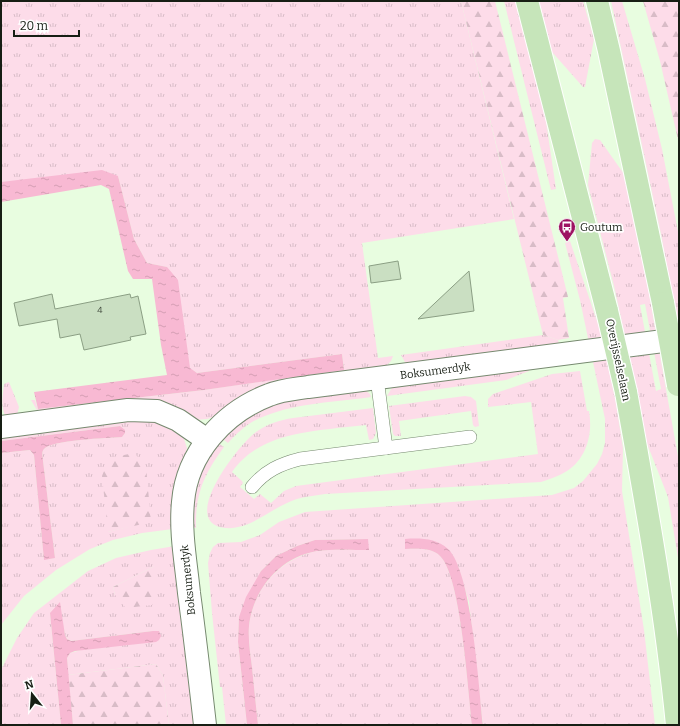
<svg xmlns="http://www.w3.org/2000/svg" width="680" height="726" font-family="Bitter,serif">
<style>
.grass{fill:url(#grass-tufts);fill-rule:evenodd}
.forest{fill:url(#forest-firs)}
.water{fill:url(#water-ripples)}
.building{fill:#cadfc2;stroke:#8b9f84}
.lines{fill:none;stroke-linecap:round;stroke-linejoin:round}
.service-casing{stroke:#76896f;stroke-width:14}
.minor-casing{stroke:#76896f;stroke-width:24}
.primary-casing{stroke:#fff;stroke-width:24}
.service{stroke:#fff;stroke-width:13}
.minor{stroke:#fff;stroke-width:22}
.primary{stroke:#c6e5ba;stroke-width:22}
.primary-bridge-casing{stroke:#fff;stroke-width:24;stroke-linecap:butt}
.primary-bridge{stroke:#c6e5ba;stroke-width:22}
.labels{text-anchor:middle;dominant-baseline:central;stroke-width:3.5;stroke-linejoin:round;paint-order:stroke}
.number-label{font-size:9px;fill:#444e40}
.poi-label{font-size:11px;fill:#171e14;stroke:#fff;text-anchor:start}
.street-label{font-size:11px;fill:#171e14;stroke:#fff}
</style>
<defs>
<pattern id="grass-tufts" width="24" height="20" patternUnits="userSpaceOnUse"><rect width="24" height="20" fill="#fddce9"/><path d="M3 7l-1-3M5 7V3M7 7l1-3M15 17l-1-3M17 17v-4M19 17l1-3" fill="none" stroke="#d8bcc7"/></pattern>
<pattern id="forest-firs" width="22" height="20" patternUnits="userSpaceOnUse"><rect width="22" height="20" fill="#fddce9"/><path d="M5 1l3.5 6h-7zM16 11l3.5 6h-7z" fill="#d8bcc7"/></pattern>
<pattern id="water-ripples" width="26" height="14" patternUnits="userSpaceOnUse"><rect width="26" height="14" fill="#f8b9d3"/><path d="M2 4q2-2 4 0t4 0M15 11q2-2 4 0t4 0" fill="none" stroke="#d49fb4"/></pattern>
</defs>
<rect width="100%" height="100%" fill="#e8fde0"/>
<!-- grass -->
<g class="grass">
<polygon points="1,1 461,1 514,219 362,243 378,358 393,356 391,361 384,368 207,419 194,420 38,412 31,400 35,400 38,409 204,390 344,369 342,354 197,373 189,368 186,342 167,267 147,263 134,239 118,176 1,182"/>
<polygon points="504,1 515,1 544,108 556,189 551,190"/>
<polygon points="539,1 583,1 594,39 585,87 583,87 552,52"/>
<polygon points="611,1 622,1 645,79 662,149 679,237 679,329 661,234"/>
<path d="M595,139L600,140L624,174L644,266L679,462V564L668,497L646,441L638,394L614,286L588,185L592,143ZM645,304L661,389L656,391L640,305Z"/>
<path d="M570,241L600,330L615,398L623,448L622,491L644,630L655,725H483L469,602L458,566L430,540L405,539V549C417,549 431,547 440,556C461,576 468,692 472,725H258C256,706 254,687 252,667C250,652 247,634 250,619C257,585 282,558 317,551C331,549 353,550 368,550V539L315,540L297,546L276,556L261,571L239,618L238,642L247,725H226L222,687H220L212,613L208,563L210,553L213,547L218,543L241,542L260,535L279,522L305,512L552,495L574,488L583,481L597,464L602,454L605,443V419L580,300L565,243Z"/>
<polygon points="543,335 558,340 560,346 406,364 401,355"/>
<polygon points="529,367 529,371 506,380 387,396 393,386"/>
<path d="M580,371L587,411H589C593,433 587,458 567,471C559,476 550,479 541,482L325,494C312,496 299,497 287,503C267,512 248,530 225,528C177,523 239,444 256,432C267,424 280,420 293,418L373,408L376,433L373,439L369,440L366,425C319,431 261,430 232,472L242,481L243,483L240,487L254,499L260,494L271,503L284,491L296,486L538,454L531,402L488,407V399L493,394L552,374Z"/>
<path d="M9,382L19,407L17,415L6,417C0,407 3,395 4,384Z"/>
<path d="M365,390L370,394L371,397C337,402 297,403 265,416C250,421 238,432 228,443L219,436L247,415L288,399Z"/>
<polygon points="465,396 471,397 476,401 479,426 475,427 473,425 471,411 399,421 401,436 395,436 393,434 389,406"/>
<path d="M153,418L182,433L187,448L175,488L173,529L142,533L113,540L90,549L56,570L24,596L1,625V453L30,450L34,455L44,559L55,558L43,461C43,457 41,452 44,449C50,440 109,438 122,437L125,433L124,430L120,426L1,441V433ZM109,458L151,521L108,532Z"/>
<path d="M215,441L224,447C204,474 195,494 196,528L189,527L193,488Z"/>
<path d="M175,546L194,725H169L163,676L156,664L68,675L67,658L70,653L153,631L71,641C63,638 66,631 62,625C59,621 54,617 50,613L61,725H1V670L17,638L34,613L88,571L116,558L151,550ZM155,566L115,595L113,587Z"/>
</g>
<!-- forest -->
<g class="forest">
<polygon points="461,1 495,1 568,297 563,298 569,338 558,340 543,335"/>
<polygon points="643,1 679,1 679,144 660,61"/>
<polygon points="134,453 146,466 151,522 108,532 102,476 109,458"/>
<polygon points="155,566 156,578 152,605 126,608 115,595 113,587"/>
<polygon points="156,664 163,676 169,725 73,725 68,675"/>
</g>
<!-- water -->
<g class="water">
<polygon points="102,170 118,176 134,239 147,263 167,267 178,280 190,368 197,373 342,354 344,370 204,390 38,409 34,392 167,375 161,345 152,279 133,279 128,271 109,189 101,185 1,202 1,182"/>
<path d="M120,426L125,430V433L122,437C109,438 50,440 44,449C41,452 43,457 43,461L55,558L44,560L34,455L30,450L1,453V441Z"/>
<path d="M368,539L369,550C353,550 332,549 317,551C282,557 257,585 250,619C247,634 250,652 252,667C254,687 256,706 258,725H247L238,642L239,617L246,597L261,571L276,556L297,546L315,540Z"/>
<path d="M405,539C420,538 436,538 448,549C472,571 479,690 483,725H472C468,692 461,576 440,556C431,547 417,549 405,549Z"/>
<polygon points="60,602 65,635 67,639 71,641 153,631 159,631 161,636 159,640 156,642 75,651 70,653 67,658 73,725 61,725 50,613"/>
</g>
<!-- building -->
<g class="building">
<polygon points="398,261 401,279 371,283 369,266"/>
<polygon points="469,271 474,311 418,319"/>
<polygon points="52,294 55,309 130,294 131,298 138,296 146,334 130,337 131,340 84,350 80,334 60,338 57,319 19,326 14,303"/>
</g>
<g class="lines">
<!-- service casing -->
<g class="service-casing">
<g id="service">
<polyline points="377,378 386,448"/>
<path d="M252,487C265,471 280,464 300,459L470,437"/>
</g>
</g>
<!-- minor casing -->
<g class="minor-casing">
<g id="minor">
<polyline points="1,427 128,410 157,411 178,420 207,440"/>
<path id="s1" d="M205,725C200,681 195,637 189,593C186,563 180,532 183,502C187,453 224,412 269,395C281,390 295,389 308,387L679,339"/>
</g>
</g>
<!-- primary casing -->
<g class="primary-casing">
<g id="primary">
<polyline points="527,1 607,311"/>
<polyline points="597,1 609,51 663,303"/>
<path d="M626,392C646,503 666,613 677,725"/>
</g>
</g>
<!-- service -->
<use href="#service" class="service"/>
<!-- minor -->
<use href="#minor" class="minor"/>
<!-- primary -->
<use href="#primary" class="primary"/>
<!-- primary-bridge casing -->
<g class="primary-bridge-casing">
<g id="primary-bridge">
<polyline points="663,303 678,385"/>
<polyline points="607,311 626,392"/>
</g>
</g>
<!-- primary-bridge -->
<use href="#primary-bridge" class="primary-bridge"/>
</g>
<!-- icons -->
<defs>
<g id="bus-pin" transform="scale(0.9)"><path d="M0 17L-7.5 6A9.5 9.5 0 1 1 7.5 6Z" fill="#9d1362" stroke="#fff"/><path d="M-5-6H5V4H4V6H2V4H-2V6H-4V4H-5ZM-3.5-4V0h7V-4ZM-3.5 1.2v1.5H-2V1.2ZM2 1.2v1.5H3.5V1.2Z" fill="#fff"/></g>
</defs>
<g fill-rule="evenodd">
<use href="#bus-pin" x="567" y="227"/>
</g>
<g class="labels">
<!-- number labels -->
<g class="number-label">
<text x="100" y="310">4</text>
</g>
<!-- poi labels -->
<g class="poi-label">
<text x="580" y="227">Goutum</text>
</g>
<!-- street labels -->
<g class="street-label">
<text transform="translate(618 360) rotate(78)">Overijsselselaan</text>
<text stroke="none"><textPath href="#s1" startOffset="537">Boksumerdyk</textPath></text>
<text transform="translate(188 580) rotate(-96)">Boksumerdyk</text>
</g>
</g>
<!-- border -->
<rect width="680" height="726" fill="none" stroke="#171e14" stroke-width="4"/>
<!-- north arrow -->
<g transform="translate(32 694) rotate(343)" stroke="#ffffff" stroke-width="3" paint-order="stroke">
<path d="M0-3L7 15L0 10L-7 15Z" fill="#171e14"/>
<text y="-6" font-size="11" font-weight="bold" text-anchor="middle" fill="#171e14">N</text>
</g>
<!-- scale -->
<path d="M14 30v6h65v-6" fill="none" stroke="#171e14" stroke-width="2"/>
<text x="20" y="30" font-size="12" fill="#171e14" stroke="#ffffff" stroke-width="3" paint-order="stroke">20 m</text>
</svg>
